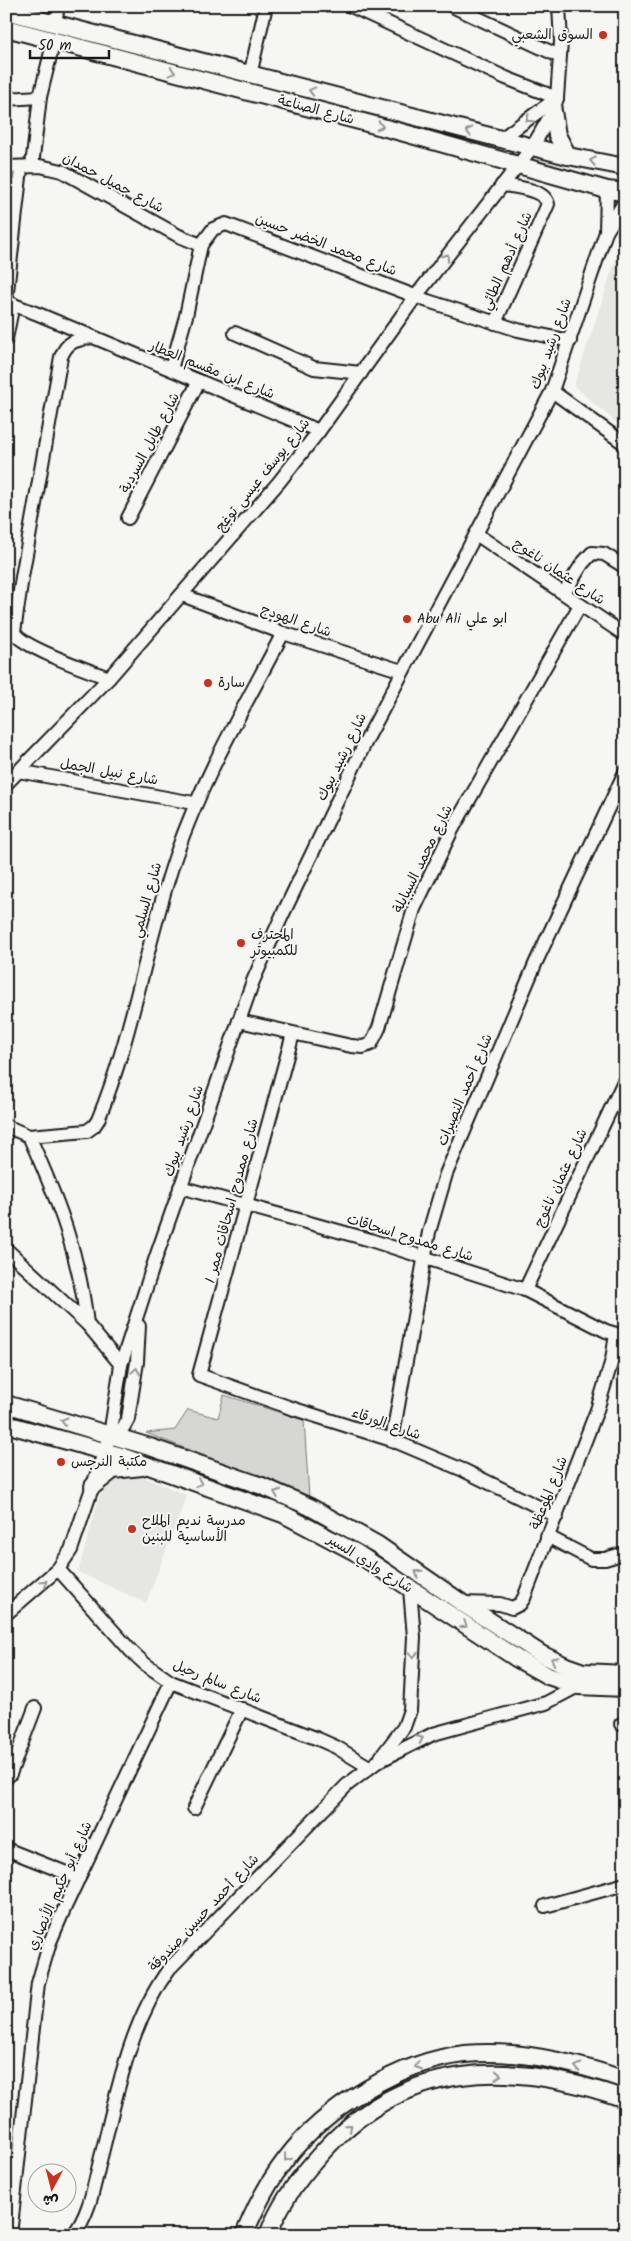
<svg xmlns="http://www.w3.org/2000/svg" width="631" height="2241" font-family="Kalam,'Playpen Sans Arabic',sans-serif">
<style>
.built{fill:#e6e6e2}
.green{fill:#d6d6d2;stroke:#797977}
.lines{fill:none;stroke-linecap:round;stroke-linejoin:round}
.minor-casing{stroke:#1c1c1c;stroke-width:16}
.major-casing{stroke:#1c1c1c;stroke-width:20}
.minor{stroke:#f6f6f2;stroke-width:12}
.major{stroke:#f6f6f2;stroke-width:16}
.oneway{stroke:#949492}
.poi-dot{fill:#c8321e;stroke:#f6f6f2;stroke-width:2}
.labels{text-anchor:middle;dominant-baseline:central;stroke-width:4;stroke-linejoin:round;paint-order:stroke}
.poi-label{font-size:14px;fill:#1c1c1c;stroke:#f6f6f2;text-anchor:start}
.street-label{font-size:14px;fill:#1c1c1c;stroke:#f6f6f2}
</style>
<rect width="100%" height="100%" fill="#f6f6f2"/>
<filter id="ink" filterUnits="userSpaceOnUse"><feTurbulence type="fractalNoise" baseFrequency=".02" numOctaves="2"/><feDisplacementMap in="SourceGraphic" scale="10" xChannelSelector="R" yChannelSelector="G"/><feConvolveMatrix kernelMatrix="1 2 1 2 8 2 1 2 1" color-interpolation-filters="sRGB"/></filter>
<g filter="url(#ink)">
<!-- built -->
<g class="built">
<polygon points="625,231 625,425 619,425 574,386"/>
<polygon points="138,1475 187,1495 146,1603 78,1572 101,1491 111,1478"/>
</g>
<!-- green -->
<polygon class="green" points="224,1395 304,1420 309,1497 146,1433 175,1430 188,1410 218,1418"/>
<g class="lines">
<!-- minor casing -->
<g class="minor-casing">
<g id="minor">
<polyline points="351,6 506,78 557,98"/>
<polyline points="452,6 559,56"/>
<polyline points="55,23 58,6"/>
<polyline points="250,75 266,6"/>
<polyline points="6,99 40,97"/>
<polyline points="501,139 557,98"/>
<polyline points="32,166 40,97 54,40"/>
<polyline points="6,167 40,166 62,171 179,236 201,245"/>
<polyline points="606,232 607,190"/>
<polyline points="6,300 21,168"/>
<polyline points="6,302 38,314 319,431"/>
<path d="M495,323L548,204C544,189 516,187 502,185"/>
<polyline points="235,333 314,368 361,373"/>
<path d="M92,337C76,340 67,341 61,357L22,577L14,632C21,647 90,671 109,678"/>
<polyline points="6,339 13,304"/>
<polyline points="171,369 186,316 201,245 213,229 226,224 428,301 518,330 570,341"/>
<polyline points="552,391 625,444"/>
<polyline points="128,518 199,381"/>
<polyline points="476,534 625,635"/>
<polyline points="564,593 582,564 592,553 604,554 625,567"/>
<polyline points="182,595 283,633 402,671"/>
<polyline points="18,771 194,803"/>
<polyline points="6,784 109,678 279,482 319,431 416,296 533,146 553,111 557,98 561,42 559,6"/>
<polyline points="239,1021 351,1046 363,1047 371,1044 379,1028 414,909 452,830 580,605"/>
<polyline points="293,1034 199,1375 291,1408 392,1440 463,1470 557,1516"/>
<path d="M6,1126L29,1136C58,1200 79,1253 87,1324"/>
<path d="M29,1136L87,1131L94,1126L98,1120C133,1035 146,942 176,855C203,777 245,706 283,633"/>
<polyline points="180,1187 367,1239 525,1290 606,1331 616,1334 625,1334"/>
<polyline points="6,1249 87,1324 121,1365"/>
<polyline points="525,1290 625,1079"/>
<polyline points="110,1435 123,1428 128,1419 137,1362 139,1326"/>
<polyline points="392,1440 429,1232 446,1174 536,962 625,772"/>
<polyline points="547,1536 591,1559 605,1559 625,1553"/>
<polyline points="58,1569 131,1651 145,1664 171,1682 318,1739 336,1747 369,1767"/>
<polyline points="462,1603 500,1604 512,1608 520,1604 524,1598 597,1410 612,1360 616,1334"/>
<polyline points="6,1614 58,1569 71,1550 110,1435 121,1365 156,1257 253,981 281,918 367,739 552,391 606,232 625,201"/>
<polyline points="621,1724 625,1724"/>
<polyline points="381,1757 404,1727 410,1710 414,1637 410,1589"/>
<polyline points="6,1778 10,1774 35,1708"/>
<polyline points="194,1808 242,1709"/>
<polyline points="6,1849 79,1878"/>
<polyline points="545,1906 625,1884"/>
<polyline points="10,2235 38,1983 50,1942 65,1907 171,1682"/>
<path d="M73,2235C91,2213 95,2179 102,2153C118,2089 130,2023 169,1969L347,1785L377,1762L433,1734L546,1703L578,1686"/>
</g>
</g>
<!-- major casing -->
<g class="major-casing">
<g id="major">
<polyline points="6,11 501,139 568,156 625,167"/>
<polyline points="6,28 401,132 607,190 625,192"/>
<polyline points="553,111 557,135 568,156"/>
<polyline points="6,1404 150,1447 262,1486 310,1507 378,1545 462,1603 541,1654 566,1666 583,1672 625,1674"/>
<polyline points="6,1424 121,1456 283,1514 355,1552 516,1658 548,1676 578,1686 625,1688"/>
<polyline points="93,1486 113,1470 142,1467"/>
<path d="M244,2235C255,2208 268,2182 286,2159C325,2107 401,2061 465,2054C517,2049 576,2063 625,2080"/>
<path d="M268,2235C279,2205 298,2179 319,2156C403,2059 512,2059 625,2099"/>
</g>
</g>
<!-- minor -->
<use href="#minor" class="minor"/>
<!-- major -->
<use href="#major" class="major"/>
</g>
<!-- one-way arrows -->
<defs><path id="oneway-chevron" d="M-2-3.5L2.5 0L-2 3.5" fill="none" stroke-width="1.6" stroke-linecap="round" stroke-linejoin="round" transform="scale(1.25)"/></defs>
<g class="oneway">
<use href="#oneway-chevron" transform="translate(172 72) rotate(15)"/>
<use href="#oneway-chevron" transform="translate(312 91) rotate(-165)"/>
<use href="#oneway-chevron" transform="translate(529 119) rotate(145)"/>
<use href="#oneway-chevron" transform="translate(380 126) rotate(15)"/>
<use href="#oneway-chevron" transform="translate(469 131) rotate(-166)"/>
<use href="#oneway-chevron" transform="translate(593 161) rotate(-169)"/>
<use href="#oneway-chevron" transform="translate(446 257) rotate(-52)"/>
<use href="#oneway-chevron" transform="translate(136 1371) rotate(-80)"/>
<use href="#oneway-chevron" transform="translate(64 1421) rotate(-164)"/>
<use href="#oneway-chevron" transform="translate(199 1483) rotate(19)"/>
<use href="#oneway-chevron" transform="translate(277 1493) rotate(-157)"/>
<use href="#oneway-chevron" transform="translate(418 1573) rotate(-145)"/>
<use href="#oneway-chevron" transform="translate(44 1583) rotate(-43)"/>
<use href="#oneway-chevron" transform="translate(464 1625) rotate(33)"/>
<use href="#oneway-chevron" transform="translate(413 1655) rotate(93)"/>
<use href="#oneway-chevron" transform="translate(554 1660) rotate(-153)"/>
<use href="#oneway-chevron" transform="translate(420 1739) rotate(-25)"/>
<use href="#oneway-chevron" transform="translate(418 2066) rotate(160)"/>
<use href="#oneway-chevron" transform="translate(578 2067) rotate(-167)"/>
<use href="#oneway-chevron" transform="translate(498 2075) rotate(2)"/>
<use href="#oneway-chevron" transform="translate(349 2127) rotate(-40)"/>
<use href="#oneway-chevron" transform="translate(287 2158) rotate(128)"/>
</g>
</g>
<!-- markers -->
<g class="poi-dot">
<circle cx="603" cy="35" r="5"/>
<circle cx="407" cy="619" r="5"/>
<circle cx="208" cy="683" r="5"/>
<circle cx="241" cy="943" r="5"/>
<circle cx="61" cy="1462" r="5"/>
<circle cx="132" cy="1529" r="5"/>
</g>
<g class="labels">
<!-- poi labels -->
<g class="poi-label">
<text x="593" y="35" text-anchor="end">السوق الشعبي</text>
<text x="417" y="619">Abu Ali ابو علي</text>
<text x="218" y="683">سارة</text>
<text x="251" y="935">المحترف<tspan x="251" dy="16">للكمبيوتر</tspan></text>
<text x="71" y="1462">مكتبة النرجس</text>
<text x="142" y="1521">مدرسة نديم الملاح<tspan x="142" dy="16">الأساسية للبنين</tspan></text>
</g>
<!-- street labels -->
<g class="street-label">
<text transform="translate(316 110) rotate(15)">شارع الصناعة</text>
<text transform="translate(113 183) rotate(28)">شارع جميل حمدان</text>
<text transform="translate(326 245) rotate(21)">شارع محمد الخضر حسين</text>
<text transform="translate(507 261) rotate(-66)">شارع أدهم الطائي</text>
<text transform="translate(551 344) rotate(-70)">شارع رشيد بيوك</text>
<text transform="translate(212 370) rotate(22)">شارع ابن مقسم العطار</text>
<text transform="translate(150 443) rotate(-62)">شارع طايل السردية</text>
<text transform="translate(263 475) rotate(-51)">شارع يوسف عيسى توغج</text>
<text transform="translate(559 572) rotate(34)">شارع عثمان ناغوج</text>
<text transform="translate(296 621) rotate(19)">شارع الهودج</text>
<text transform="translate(342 757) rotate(-64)">شارع رشيد بيوك</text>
<text transform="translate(109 772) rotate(10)">شارع نبيل الجمل</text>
<text transform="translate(423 859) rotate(-64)">شارع محمد السبايلة</text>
<text transform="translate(147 900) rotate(-74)">شارع السلمي</text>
<text transform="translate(465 1090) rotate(-67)">شارع أحمد النصيرات</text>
<text transform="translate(184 1131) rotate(-71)">شارع رشيد بيوك</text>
<text transform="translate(561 1178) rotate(-65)">شارع عثمان ناغوج</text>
<text transform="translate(232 1201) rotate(-75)">شارع ممدوح اسحاقات ممر 1</text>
<text transform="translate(410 1238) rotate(17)">شارع ممدوح اسحاقات</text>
<text transform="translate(386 1424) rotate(19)">شارع الورقاء</text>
<text transform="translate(549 1493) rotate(-68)">شارع الموعظة</text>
<text transform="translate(370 1564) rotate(32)">شارع وادي السير</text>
<text transform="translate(217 1682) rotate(22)">شارع سالم رحيل</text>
<text transform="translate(60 1886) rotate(-66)">شارع أبو حكيم الأنصاري</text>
<text transform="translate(204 1913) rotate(-47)">شارع أحمد حسين صندوقة</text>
</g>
</g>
<!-- margin -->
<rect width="631" height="2241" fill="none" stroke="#f6f6f2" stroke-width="25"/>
<rect x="12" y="12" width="606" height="2216" fill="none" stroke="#1c1c1c" stroke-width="2" filter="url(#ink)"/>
<!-- north arrow -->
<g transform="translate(52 2188) rotate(187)"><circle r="24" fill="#f6f6f2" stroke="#9f9f9c"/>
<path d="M0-4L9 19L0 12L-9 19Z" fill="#c8321e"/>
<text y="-8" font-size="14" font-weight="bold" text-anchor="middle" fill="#1c1c1c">ش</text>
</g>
<!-- scale -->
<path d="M30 50v8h79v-8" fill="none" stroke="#1c1c1c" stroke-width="2.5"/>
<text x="38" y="50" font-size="15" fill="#1c1c1c" stroke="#f6f6f2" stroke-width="4" paint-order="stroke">50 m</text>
</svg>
